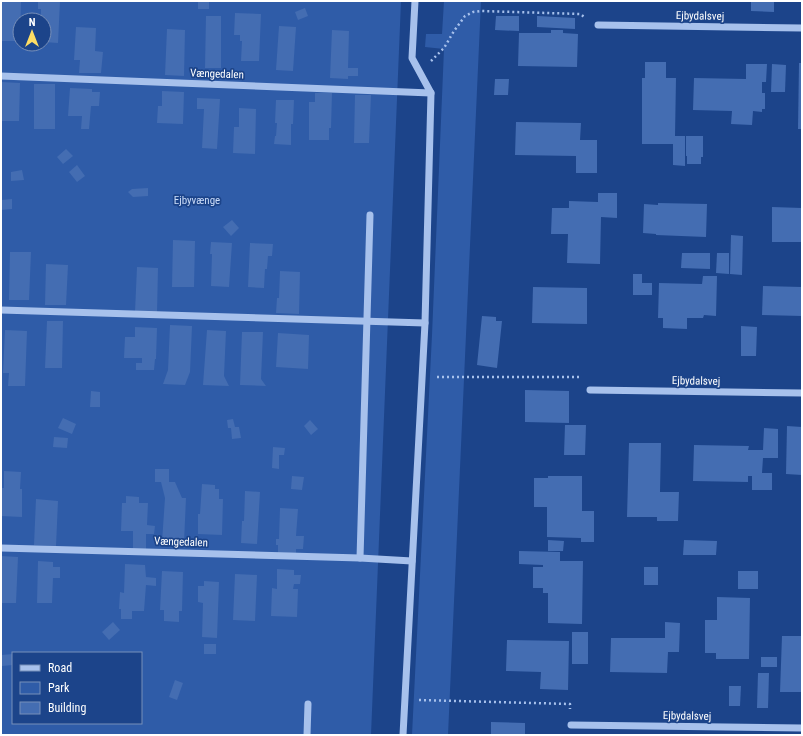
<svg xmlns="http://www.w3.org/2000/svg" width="803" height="736" font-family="'Roboto Condensed',sans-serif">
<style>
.green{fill:#2f5ca8;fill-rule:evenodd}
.building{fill:#446db2}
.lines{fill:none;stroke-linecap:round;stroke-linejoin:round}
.path{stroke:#a7c1ec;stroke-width:2.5;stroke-dasharray:2 3;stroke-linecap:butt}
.minor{stroke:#a7c1ec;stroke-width:7}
.labels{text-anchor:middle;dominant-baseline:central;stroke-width:3.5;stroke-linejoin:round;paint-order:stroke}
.street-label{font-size:11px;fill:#fff;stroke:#1c448a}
.park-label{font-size:11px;fill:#ccddf9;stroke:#1c448a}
</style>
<rect width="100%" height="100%" fill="#1c448a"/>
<!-- green -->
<g class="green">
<path d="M1,1H401L371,735H1ZM20,20H44V44H20ZM13,653H141V723H13Z"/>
<polygon points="444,1 481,1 448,735 412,735 432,335 444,49 425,47 426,34 442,34"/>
</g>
<!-- building -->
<g class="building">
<polygon points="2,1 21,1 20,41 1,41"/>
<polygon points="38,1 60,1 58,43 44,42 44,20 41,20 41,9 38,9"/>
<rect x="198" y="1" width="11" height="8"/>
<polygon points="751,1 774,1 774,12 751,11"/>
<polygon points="305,8 308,16 298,20 295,12"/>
<polygon points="235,13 261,14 259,61 241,61 242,41 240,41 240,35 234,35"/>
<polygon points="206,16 221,16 221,68 205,68"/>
<polygon points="496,16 519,16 519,31 495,30"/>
<polygon points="537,16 575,18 575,29 537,27"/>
<polygon points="279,26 296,27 293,71 276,70"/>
<polygon points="76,27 96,28 95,51 103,52 101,73 79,73 80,60 74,60"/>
<polygon points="167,29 185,30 184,76 165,75"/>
<polygon points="332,30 349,31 348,68 358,68 358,76 348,76 348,79 330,78"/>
<polygon points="551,30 563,30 563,33 578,34 577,67 518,66 519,33 551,33"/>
<polygon points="645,62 666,62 666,78 676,78 675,136 685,136 685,166 673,165 673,144 642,144 642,78 645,78"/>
<polygon points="799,63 802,63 802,129 798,129"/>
<polygon points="746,64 767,64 766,82 762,82 762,93 765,93 765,109 762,109 762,112 753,111 752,125 731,124 732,111 693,110 694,78 746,79"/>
<polygon points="772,64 786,65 785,92 771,92"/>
<polygon points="495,79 509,79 508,95 494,95"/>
<polygon points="1,82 20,83 19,121 1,121"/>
<rect x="34" y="84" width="21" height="45"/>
<polygon points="70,88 92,89 92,92 100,92 99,106 91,106 89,129 81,129 82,116 68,116"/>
<polygon points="162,91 184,92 183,124 157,123 158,106 162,106"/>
<polygon points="315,93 332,93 331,128 329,128 329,140 309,140 309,102 315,102"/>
<polygon points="355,95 371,95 369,143 354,143"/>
<polygon points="197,98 220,99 217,149 202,148 204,109 197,109"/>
<polygon points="276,100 294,100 293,124 291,124 291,145 274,144 275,136 276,136 277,123 275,123"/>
<polygon points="239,108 256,109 255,154 233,153 234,127 239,127"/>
<polygon points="516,122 581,123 580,140 597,140 597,173 576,173 576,156 515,155"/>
<polygon points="686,136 703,136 703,157 701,157 701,164 687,164 687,156 686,156"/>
<polygon points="66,149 73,156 63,164 57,157"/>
<polygon points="77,165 85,176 77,182 69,172"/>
<polygon points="22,170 24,180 11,181 11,172"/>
<polygon points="148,188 148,196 133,197 128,192 132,189"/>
<polygon points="598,193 617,193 617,218 601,217 600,264 567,263 568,234 551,234 552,208 569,208 569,201 598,202"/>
<polygon points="12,199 12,209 1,210 1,200"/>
<polygon points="658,203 707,204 706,237 656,235 656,234 643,233 644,204 658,205"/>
<polygon points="772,207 802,208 802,242 772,242"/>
<polygon points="232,220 239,228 231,236 223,227"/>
<polygon points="731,235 743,236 742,275 730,274"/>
<polygon points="173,240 195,241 194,287 172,287"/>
<polygon points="211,242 232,243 229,287 211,286 212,254 210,254"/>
<polygon points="250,243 273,244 272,256 268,256 267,269 265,269 264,288 248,287"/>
<polygon points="10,252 31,252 29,300 9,300"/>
<polygon points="682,253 710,253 710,269 681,268"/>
<polygon points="717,253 729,253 729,274 716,273"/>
<polygon points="46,264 68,265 66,305 45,305"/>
<polygon points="137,267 158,268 157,313 135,312"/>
<polygon points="280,271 300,272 299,314 276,313 277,298 279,298"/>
<polygon points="633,274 642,274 642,283 652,283 652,295 633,295"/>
<polygon points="703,276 717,276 716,316 704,315 703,318 687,318 687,329 663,328 663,318 658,318 659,283 702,284"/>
<polygon points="763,286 802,287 802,316 762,315"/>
<polygon points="533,287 587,288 587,324 532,323"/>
<polygon points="482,316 496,317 496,321 502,321 497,368 477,365"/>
<polygon points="47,321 63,321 62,368 45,368"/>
<polygon points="170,325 192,326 190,372 185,385 163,384 168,370"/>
<polygon points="741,326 757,327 756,356 741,356"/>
<polygon points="135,327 157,328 156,359 155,359 154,370 136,370 136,363 142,363 142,358 124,358 125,337 135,337"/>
<polygon points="5,330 27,331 25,386 8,386 9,373 3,373"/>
<polygon points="207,330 226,331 224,376 229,386 203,385"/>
<polygon points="242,332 263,332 261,379 266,386 240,385"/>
<polygon points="278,333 309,335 308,369 276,367"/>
<polygon points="525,390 569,391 569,423 525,422"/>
<polygon points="91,391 100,392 100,407 90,407"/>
<polygon points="63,418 76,424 72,434 58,428"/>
<polygon points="233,419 235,427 239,427 241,438 232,439 231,428 228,428 227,420"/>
<polygon points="310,420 318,429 311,435 304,426"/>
<polygon points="565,425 586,425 585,455 564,455"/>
<polygon points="787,426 802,427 802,475 786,474"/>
<polygon points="764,428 778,429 778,458 763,458 762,473 772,473 772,490 752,490 752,476 748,476 748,482 693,481 694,445 749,446 748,450 763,450"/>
<polygon points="54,437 68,438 67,448 53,447"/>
<polygon points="629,443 661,443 660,492 679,492 678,521 657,521 657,517 627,517"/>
<polygon points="273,447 285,448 284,455 279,455 279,469 272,468"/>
<polygon points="155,469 169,469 169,482 175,482 182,498 186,498 184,543 162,542 165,498 161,482 155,482"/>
<polygon points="4,471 21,472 20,489 22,489 22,517 1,516 2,488 4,488"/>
<polygon points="292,476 304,477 302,490 291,489"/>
<polygon points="548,476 582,476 582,511 594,511 594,542 581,542 581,538 547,537 547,507 534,507 534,478 548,478"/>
<polygon points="202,484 215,485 215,489 219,489 219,499 223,499 222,535 198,534 198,514 200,514"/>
<polygon points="245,491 260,492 257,544 241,543 242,521 244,521"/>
<polygon points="126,496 139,497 139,503 148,503 147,525 155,526 154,534 146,534 146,549 133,549 133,531 121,531 122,503 126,503"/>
<polygon points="36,499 58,501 56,546 34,545"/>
<polygon points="280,508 298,509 296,536 304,536 303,549 296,549 296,555 278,554 278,545 276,545 276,539 279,539"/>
<polygon points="548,540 564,541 563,551 548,551"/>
<polygon points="684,540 717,541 716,555 683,555"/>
<polygon points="519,551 560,552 560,561 583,561 582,624 548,623 548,593 543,593 543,588 533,588 533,567 543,567 543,565 519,564"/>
<polygon points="1,556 18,557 16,603 1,603"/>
<polygon points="38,561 53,562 53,567 60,567 60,578 53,578 52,603 37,603"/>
<polygon points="125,564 145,565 146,577 156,578 156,586 146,585 144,611 132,611 132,619 121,619 121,609 119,609 120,592 124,593"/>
<rect x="644" y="567" width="14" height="18"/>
<polygon points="277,569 294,570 294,575 301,575 300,584 294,584 293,589 298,589 297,617 271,616 272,588 277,589"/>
<polygon points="162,571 183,572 182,611 179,611 179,622 164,621 164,610 160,610"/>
<rect x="738" y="571" width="20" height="18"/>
<polygon points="235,574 257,575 255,621 233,620"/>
<polygon points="204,581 219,582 217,638 202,637 203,603 198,602 198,586 204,586"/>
<polygon points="717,597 750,598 749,659 716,659 716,653 705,653 705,620 717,620"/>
<polygon points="113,622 120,630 109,640 102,632"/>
<polygon points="665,622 680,623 679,652 668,652 667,673 610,672 611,638 665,638"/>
<rect x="572" y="632" width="16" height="32"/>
<polygon points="782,636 802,636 802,692 780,692"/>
<polygon points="507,640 569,641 568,690 540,689 541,672 506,671"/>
<rect x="204" y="644" width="12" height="10"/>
<polygon points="13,654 13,665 2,666 1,655"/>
<rect x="761" y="657" width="16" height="10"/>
<polygon points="758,673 769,673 768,708 757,708"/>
<polygon points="175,680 183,683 177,700 169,697"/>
<polygon points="729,686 741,686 740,706 729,706"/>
<polygon points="491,722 525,723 525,735 491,735"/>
</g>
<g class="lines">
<!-- path -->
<g class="path">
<polyline points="431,61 444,48 454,31 465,16 473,12 481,11 580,14 586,18"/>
<polyline points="437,377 580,377"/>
<polyline points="419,700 570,704 570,709"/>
</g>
<!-- minor -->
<g class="minor">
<polyline points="598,25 802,28"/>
<polyline points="1,76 431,93"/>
<polyline points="1,310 425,323"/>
<polyline points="590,390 802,393"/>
<polyline points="1,548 360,558 412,561"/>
<polyline points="360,558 370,215"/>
<polyline points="571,725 802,728"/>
<polyline points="307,735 308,704"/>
<polyline points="403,735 425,323 431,93 412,58 415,1"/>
</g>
</g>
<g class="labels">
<!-- street labels -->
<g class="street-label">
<text transform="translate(700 16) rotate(1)">Ejbydalsvej</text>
<text transform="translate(217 74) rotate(2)">Vængedalen</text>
<text transform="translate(696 381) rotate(1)">Ejbydalsvej</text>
<text transform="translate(181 542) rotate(2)">Vængedalen</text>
<text transform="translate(687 716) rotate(1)">Ejbydalsvej</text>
</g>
<!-- park labels -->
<g class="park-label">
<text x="197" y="200">Ejbyvænge</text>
</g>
</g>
<!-- border -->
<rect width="803" height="736" fill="none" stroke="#ffffff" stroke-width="4"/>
<!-- legend -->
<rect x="12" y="652" width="130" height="72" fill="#1c448a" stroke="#778fb9"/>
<rect x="20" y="665" width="20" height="6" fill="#a7c1ec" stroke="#778fb9"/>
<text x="48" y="672" font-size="12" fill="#ffffff">Road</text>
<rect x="20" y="682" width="20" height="12" fill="#2f5ca8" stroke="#778fb9"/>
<text x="48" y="692" font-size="12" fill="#ffffff">Park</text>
<rect x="20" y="702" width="20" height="12" fill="#446db2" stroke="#778fb9"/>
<text x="48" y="712" font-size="12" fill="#ffffff">Building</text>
<!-- north arrow -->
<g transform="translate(32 32)"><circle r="19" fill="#1c448a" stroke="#778fb9"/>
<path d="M0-3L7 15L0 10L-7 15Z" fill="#fddd64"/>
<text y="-6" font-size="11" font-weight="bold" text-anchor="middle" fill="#ffffff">N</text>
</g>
</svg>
